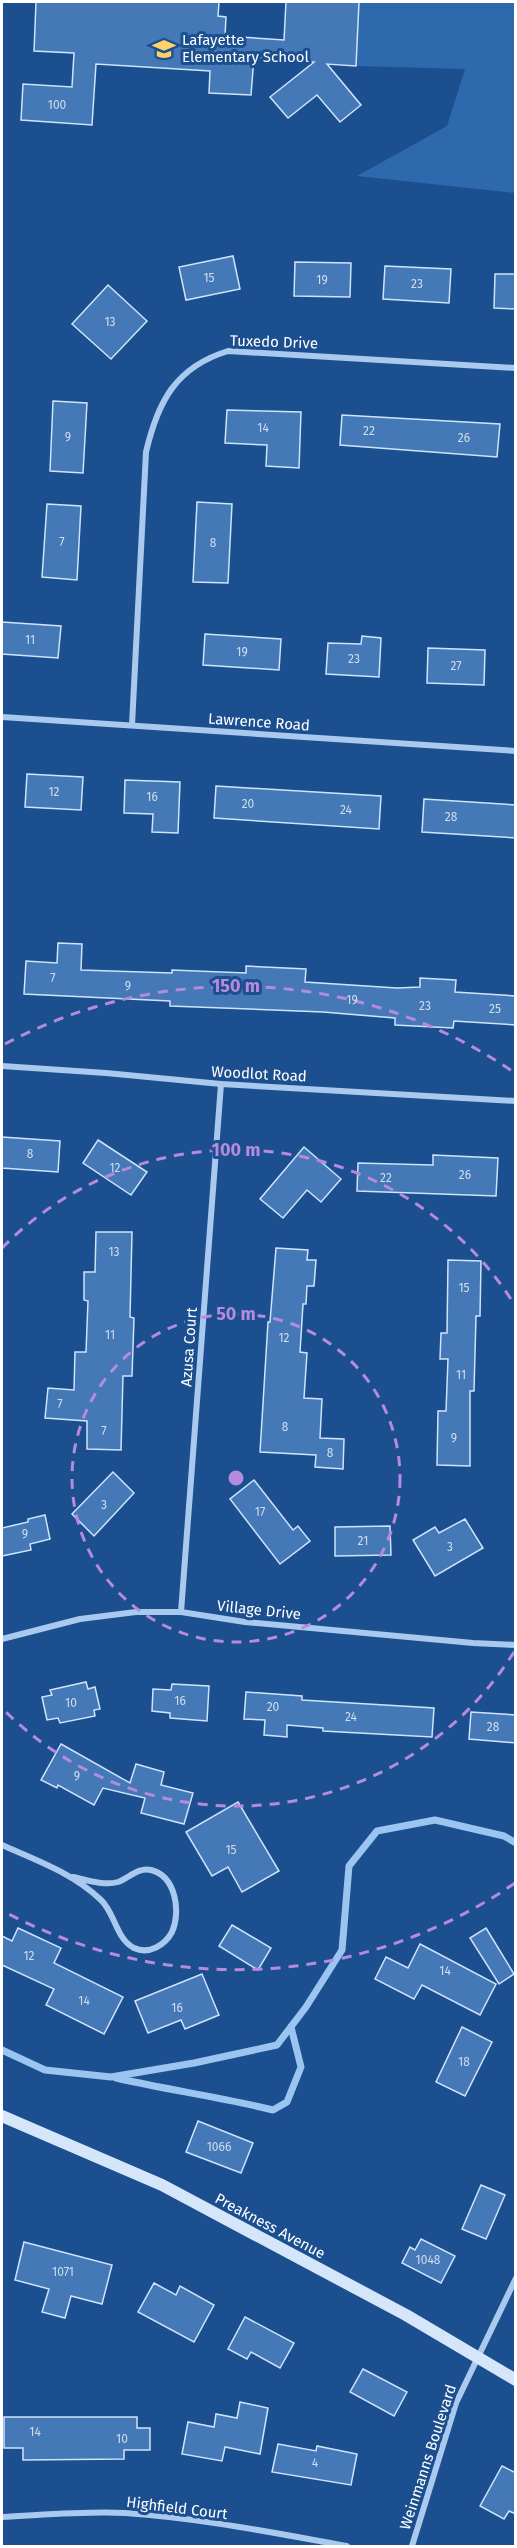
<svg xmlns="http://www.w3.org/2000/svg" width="517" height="2548" font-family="'Fira Sans',sans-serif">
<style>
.green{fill:#2e69ad}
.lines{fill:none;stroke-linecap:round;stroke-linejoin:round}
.stream{stroke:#9cc4f0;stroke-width:7}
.building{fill:#4478b7;stroke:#cfe3fa;stroke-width:1.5}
.minor{stroke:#a9c9ee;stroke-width:6}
.secondary{stroke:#d6e6fa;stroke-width:12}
.ring{fill:none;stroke:#b68bdc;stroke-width:3;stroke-dasharray:10 8}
.labels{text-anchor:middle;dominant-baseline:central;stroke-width:6;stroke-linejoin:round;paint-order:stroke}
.number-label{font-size:12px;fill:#d0dded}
.poi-label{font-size:15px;fill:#fff;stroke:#1b4f8f;text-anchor:start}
.street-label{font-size:15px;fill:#fff;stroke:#1b4f8f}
.centre{fill:#b68bdc;stroke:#1b4f8f;stroke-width:3}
.ring-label{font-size:18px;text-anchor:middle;font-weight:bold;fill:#b68bdc;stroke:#1b4f8f;stroke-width:6;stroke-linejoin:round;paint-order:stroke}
</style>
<rect width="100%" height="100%" fill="#1b4f8f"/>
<!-- green -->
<polygon class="green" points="359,2 515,2 515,193 357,176 447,126 465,69 356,66"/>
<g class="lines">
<!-- stream -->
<g class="stream">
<polyline points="2,2050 45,2070 111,2077 194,2063 277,2045 306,2007 342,1950 349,1866 377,1831 435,1820 504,1836 516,1843"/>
<path d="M116,2078C168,2090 221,2097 273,2110L287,2102L301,2067L291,2027"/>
</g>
</g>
<!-- building -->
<g class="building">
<polygon points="36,2 219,2 218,16 226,17 225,36 284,40 286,2 359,2 356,66 327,64 361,105 340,122 317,95 288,118 270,97 314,62 254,57 251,95 209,93 210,71 96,64 92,125 21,120 23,84 72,87 74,53 34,51"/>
<polygon points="233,256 240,289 186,300 179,267"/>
<polygon points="295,262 351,263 350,297 294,296"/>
<polygon points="385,266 451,269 449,303 383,299"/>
<polygon points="495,274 516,274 516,309 494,308"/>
<polygon points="108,285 147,321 111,359 72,324"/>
<polygon points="53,401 87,403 83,473 50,471"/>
<polygon points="227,410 301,412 299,468 266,466 267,445 225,443"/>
<polygon points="342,415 500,424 497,457 340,445"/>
<polygon points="197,502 232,504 228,583 193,582"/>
<polygon points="47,504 81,506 77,580 42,577"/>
<polygon points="2,622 61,626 58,658 2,654"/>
<polygon points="205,634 281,639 279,670 203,665"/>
<polygon points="362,636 381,638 379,677 326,674 328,643 361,644"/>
<polygon points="428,648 485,650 484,685 427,683"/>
<polygon points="27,774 83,777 81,810 25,807"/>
<polygon points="125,780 180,782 178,833 152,832 153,814 124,813"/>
<polygon points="216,786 381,796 379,829 214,818"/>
<polygon points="424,799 516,805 516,838 422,832"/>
<polygon points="58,943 82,944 81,970 172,973 172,970 246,973 246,966 306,969 305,982 397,988 420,987 420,978 456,980 455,992 516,996 516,1025 454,1021 453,1028 395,1025 395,1018 323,1012 170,1006 170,1001 24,994 26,961 57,963"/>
<polygon points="2,1137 60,1141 58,1172 2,1168"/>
<polygon points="98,1140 147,1172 131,1195 83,1163"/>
<polygon points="304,1147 341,1179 321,1202 307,1190 283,1218 260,1199"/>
<polygon points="433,1155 498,1158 496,1196 357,1191 358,1163 433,1165"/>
<polygon points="96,1232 132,1232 130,1317 134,1318 132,1376 123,1376 121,1450 87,1449 87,1421 45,1418 48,1388 74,1390 75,1352 86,1352 88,1301 84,1300 84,1272 95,1272"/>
<polygon points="276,1248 308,1250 307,1260 316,1260 314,1286 307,1286 306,1304 303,1304 300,1352 307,1353 304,1398 322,1399 320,1438 344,1439 343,1469 315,1467 316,1455 260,1452 268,1322 270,1322"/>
<polygon points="448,1260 481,1261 480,1316 476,1316 474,1391 470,1391 470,1466 437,1465 438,1411 446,1411 448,1359 440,1359 441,1333 447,1333"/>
<polygon points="113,1472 134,1493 94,1536 72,1514"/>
<polygon points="254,1480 293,1530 298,1526 310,1541 280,1564 230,1499"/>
<polygon points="45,1515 50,1539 30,1544 31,1550 2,1556 2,1528 28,1522 28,1519"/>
<polygon points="465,1519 483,1548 435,1576 413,1540 435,1527 439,1533"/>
<polygon points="390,1526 391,1555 335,1556 335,1527"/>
<polygon points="86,1682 88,1689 95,1687 100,1709 94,1710 95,1716 60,1723 58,1718 47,1720 42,1697 52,1695 50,1690"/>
<polygon points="172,1684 209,1686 207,1721 170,1718 170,1713 152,1711 153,1689 171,1690"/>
<polygon points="246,1692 302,1696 302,1700 434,1708 432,1737 323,1731 323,1728 287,1725 287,1737 264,1735 265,1720 244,1719"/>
<polygon points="471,1712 516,1715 516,1743 469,1739"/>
<polygon points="61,1744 130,1783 136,1764 164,1772 161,1785 193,1793 184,1824 141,1813 145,1798 103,1788 94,1805 58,1785 57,1788 41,1780"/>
<polygon points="238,1802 279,1871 242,1892 228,1867 212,1876 186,1832"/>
<polygon points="232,1925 271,1948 258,1970 219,1946"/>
<polygon points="18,1928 61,1948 54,1963 123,1997 104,2034 46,2005 54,1989 2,1965 2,1936 12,1941"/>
<polygon points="486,1928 514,1974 499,1984 470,1938"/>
<polygon points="420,1944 496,1984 480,2015 422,1985 414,1999 375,1979 386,1957 408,1968"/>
<polygon points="202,1974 219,2015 185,2029 181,2020 148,2033 135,2001"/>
<polygon points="462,2027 492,2042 465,2096 436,2082"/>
<polygon points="198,2121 253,2143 241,2173 186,2152"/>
<polygon points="481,2185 505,2195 486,2239 462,2229"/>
<polygon points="421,2239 455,2256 441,2283 402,2263 410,2247 415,2250"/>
<polygon points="24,2242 112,2265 102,2304 71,2296 65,2318 42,2312 49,2289 15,2280"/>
<polygon points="154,2283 176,2295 180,2286 214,2305 194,2342 138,2312"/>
<polygon points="245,2317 294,2343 280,2368 251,2352 247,2359 228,2349"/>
<polygon points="363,2369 407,2392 394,2416 350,2392"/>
<polygon points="240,2402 268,2408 260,2454 225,2447 222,2461 182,2454 188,2422 214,2427 216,2414 237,2418"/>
<polygon points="4,2417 137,2417 137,2428 150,2428 150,2450 124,2450 124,2459 23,2460 23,2448 4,2448"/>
<polygon points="278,2444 316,2451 317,2446 357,2454 351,2485 272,2472"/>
<polygon points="502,2466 516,2473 516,2514 509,2511 504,2519 480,2506"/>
</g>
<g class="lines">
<!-- minor -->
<g class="minor">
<polyline points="2,717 516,751"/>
<path d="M132,725L146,452C158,401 176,367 228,351L516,368"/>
<polyline points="2,1066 106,1073 221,1084 516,1101"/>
<polyline points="181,1612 221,1084"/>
<polyline points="2,1639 80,1619 136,1612 181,1612 245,1622 473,1643 516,1645"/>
<path d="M2,1845C36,1860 73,1873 101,1900C115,1913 116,1939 134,1948C149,1955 165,1945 172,1932C181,1912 176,1876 151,1870C138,1867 129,1878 118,1882C105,1886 86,1880 73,1877"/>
<path d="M2,2517C43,2515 84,2511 125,2513C200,2518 274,2533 347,2546"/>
<polyline points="412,2546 456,2403 516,2278"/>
</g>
<!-- secondary -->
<polyline class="secondary" points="2,2116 162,2185 406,2315 516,2380"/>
</g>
<!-- distance rings -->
<g class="ring">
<circle cx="236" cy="1478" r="164"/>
<path d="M514 1652A328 328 0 0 1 2 1708M2 1248A328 328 0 0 1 514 1304"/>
<path d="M515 1883A492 492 0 0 1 5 1912M5 1044A492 492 0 0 1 515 1073"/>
</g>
<!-- icons -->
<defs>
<g id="school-bare" transform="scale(1.8)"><path d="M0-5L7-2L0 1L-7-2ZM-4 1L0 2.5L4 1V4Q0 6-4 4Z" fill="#ffd166" stroke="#1b4f8f" stroke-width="2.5" paint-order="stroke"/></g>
</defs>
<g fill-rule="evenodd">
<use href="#school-bare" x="164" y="49"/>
</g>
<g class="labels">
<!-- number labels -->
<g class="number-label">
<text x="57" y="105">100</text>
<text x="209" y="278">15</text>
<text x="322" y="280">19</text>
<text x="417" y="284">23</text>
<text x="110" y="322">13</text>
<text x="263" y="428">14</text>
<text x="369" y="431">22</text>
<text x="68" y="437">9</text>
<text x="464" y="438">26</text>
<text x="62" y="542">7</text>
<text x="213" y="543">8</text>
<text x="30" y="640">11</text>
<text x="242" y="652">19</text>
<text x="354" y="659">23</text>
<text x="456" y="666">27</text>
<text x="54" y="792">12</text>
<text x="152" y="797">16</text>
<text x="248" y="804">20</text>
<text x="346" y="810">24</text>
<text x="451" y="817">28</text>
<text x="53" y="978">7</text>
<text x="128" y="986">9</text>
<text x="352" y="1000">19</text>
<text x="425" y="1006">23</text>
<text x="495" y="1009">25</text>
<text x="30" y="1154">8</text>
<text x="115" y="1168">12</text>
<text x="465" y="1175">26</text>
<text x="386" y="1178">22</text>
<text x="114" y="1252">13</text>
<text x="464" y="1288">15</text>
<text x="110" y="1335">11</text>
<text x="284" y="1338">12</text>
<text x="461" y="1375">11</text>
<text x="60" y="1404">7</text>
<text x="285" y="1427">8</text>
<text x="104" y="1431">7</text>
<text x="454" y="1438">9</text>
<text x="330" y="1453">8</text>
<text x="104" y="1505">3</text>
<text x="260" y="1512">17</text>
<text x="25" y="1534">9</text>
<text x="363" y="1541">21</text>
<text x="450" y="1547">3</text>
<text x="180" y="1701">16</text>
<text x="71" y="1703">10</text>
<text x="273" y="1707">20</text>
<text x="351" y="1717">24</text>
<text x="493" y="1727">28</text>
<text x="77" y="1776">9</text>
<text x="231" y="1850">15</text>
<text x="29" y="1956">12</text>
<text x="445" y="1971">14</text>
<text x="84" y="2001">14</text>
<text x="177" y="2008">16</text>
<text x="464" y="2062">18</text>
<text x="219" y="2147">1066</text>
<text x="428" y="2260">1048</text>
<text x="63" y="2272">1071</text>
<text x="35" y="2432">14</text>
<text x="122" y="2439">10</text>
<text x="315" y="2463">4</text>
</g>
<!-- poi labels -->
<g class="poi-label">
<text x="182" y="40">Lafayette<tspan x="182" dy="17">Elementary School</tspan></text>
</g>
<!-- street labels -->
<g class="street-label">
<text transform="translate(274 342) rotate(2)">Tuxedo Drive</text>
<text transform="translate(259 722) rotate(4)">Lawrence Road</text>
<text transform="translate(259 1074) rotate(3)">Woodlot Road</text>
<text transform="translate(189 1347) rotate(-86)">Azusa Court</text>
<text transform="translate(259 1610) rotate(6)">Village Drive</text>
<text transform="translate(270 2226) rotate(28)">Preakness Avenue</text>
<text transform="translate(428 2457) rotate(-72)">Weinmanns Boulevard</text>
<text transform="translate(177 2508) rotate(7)">Highfield Court</text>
</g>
</g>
<circle cx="236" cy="1478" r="9" class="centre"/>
<g class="ring-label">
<text x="236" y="992">150 m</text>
<text x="236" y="1156">100 m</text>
<text x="236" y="1320">50 m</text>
</g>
<!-- border -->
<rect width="517" height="2548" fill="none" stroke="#ffffff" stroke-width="6"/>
</svg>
